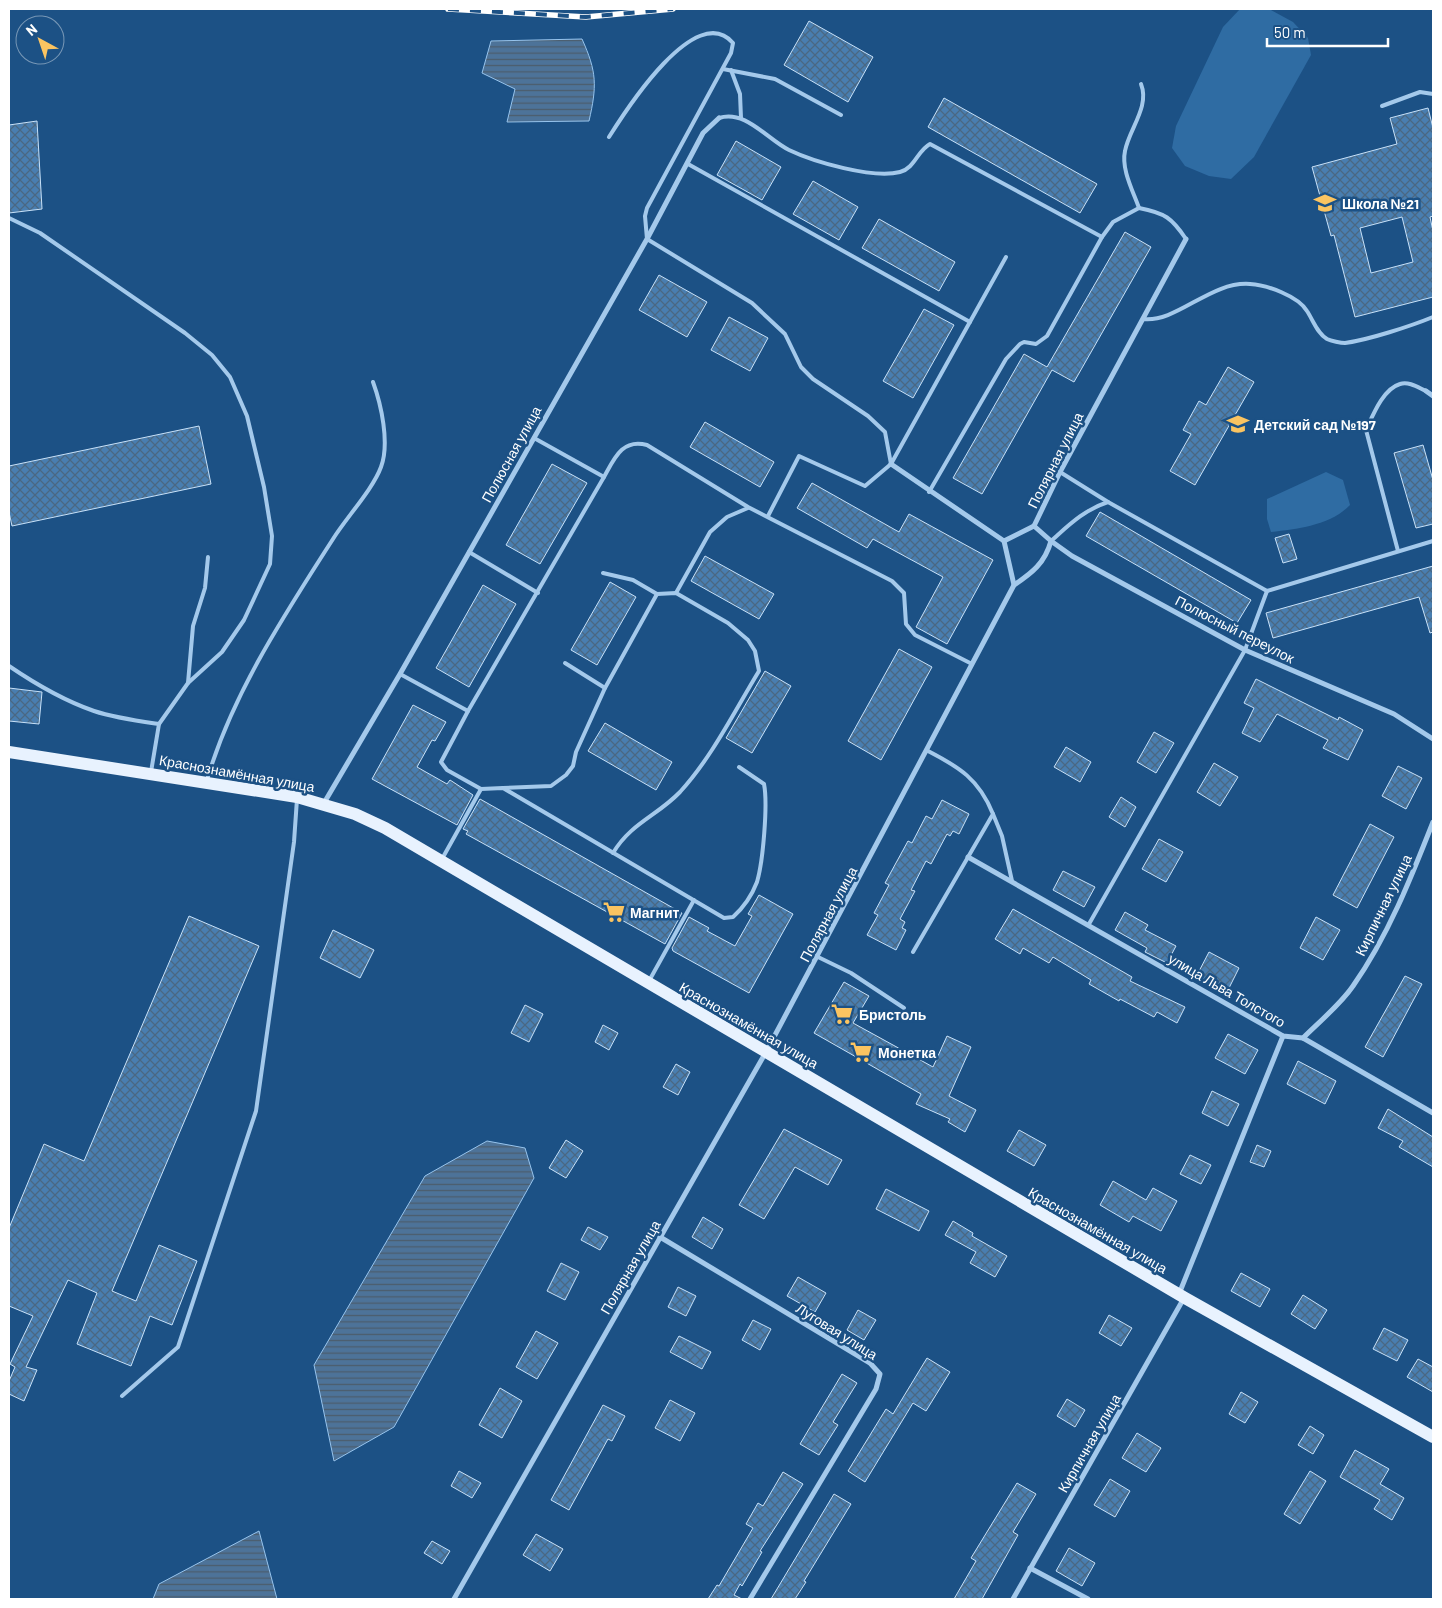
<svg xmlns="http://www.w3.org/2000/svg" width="1442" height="1608" font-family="Barlow,sans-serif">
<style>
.park{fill:#2f6ca3}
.water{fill:url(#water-rules);stroke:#97c4ed}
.building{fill:url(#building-cross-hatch);stroke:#c8e1f8;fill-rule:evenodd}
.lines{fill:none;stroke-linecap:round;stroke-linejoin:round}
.service{stroke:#a4c9eb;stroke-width:4}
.minor{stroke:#a4c9eb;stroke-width:5}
.primary{stroke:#e8f2fe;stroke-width:12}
.rail-casing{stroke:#fff;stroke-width:5.5}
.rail{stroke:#1c5185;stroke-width:4;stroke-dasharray:11;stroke-linecap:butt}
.labels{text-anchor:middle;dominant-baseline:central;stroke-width:5;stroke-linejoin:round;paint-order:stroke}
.poi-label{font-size:14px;font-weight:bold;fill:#fff;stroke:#1c5185;text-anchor:start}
.street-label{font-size:14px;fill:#fff;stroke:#1c5185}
</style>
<defs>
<pattern id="water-rules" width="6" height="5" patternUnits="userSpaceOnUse" patternTransform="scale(1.25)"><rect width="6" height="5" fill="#4d7399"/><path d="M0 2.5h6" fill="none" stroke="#4c5c6b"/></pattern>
<pattern id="building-cross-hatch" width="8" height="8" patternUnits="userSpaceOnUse" patternTransform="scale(1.25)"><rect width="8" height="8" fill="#497eb0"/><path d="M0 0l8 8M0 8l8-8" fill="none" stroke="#4a6883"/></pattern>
</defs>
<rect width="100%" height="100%" fill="#1c5185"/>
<!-- park -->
<g class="park">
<polygon points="1240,9 1269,9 1293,22 1308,38 1311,55 1254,157 1231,179 1209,176 1185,166 1172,148 1176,126 1223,27"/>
<path d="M1326,472L1343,480L1350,505C1331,525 1298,529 1271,532L1267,519V499Z"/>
</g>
<!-- water -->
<g class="water">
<path d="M582,39C597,72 597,86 589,121L507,122L515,89L482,73L491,41Z"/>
<polygon points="487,1141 525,1148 534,1178 394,1427 334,1461 314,1365 425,1176"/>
<polygon points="259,1531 277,1599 153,1599 159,1584"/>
</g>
<!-- building -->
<g class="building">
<polygon points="809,21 873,57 848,102 784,65"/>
<polygon points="944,98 1097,184 1080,213 928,127"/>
<path d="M1428,108L1433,128V216L1430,217L1433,231V297L1355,317L1334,235L1331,236L1312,167L1397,144L1390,118ZM1402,217L1413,262L1371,273L1360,228Z"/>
<polygon points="37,121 42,209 9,213 9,125"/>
<polygon points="736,141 781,167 762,200 717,175"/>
<polygon points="813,181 858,207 839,240 793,214"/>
<polygon points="879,219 955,262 939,291 862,248"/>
<polygon points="1125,232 1151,247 1074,382 1052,370 982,494 953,478 1024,354 1047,367"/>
<polygon points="659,275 707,302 687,337 639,310"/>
<polygon points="924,309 954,325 913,398 883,381"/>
<polygon points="729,317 768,338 750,371 711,350"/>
<polygon points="1228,367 1254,382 1195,485 1170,471 1191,434 1183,430 1199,401 1206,405"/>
<polygon points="705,422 774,462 760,487 690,447"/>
<polygon points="199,426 211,484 12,526 9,512 9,466"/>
<polygon points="1423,445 1433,480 1433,524 1416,528 1394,453"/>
<polygon points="552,464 587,483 540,564 506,545"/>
<polygon points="812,483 899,532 909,514 993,560 947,644 916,627 943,577 873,539 867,548 797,508"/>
<polygon points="1100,512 1251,600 1237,623 1086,536"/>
<polygon points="1289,534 1297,559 1283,563 1275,538"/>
<polygon points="705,556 774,594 759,619 691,581"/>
<polygon points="1433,566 1433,632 1430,633 1419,597 1273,638 1266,613"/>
<polygon points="610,582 636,597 597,665 571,650"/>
<polygon points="483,585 516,604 469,687 436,668"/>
<polygon points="899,649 932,667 881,760 848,741"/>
<polygon points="765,671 791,686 752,753 726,738"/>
<polygon points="1256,679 1338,720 1339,717 1363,730 1348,760 1323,748 1328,740 1277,714 1260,742 1242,733 1254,708 1244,703"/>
<polygon points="9,688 42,692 39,724 9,721"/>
<polygon points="413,705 446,722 435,741 432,740 417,767 447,784 450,780 473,795 457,825 372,779"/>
<polygon points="605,723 672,762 656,790 588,751"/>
<polygon points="1154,732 1174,743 1156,773 1137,762"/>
<polygon points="1066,747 1091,762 1080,782 1054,767"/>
<polygon points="1214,763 1238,777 1220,806 1197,792"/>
<polygon points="1398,766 1422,778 1406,809 1382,796"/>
<polygon points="1121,797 1136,807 1125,827 1109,817"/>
<polygon points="480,799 682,913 665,944 466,834 468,831 463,829"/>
<polygon points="942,800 969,814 959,834 953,831 950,836 947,834 931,864 926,861 911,890 915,891 900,919 905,922 902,928 906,930 896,950 867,935 878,915 874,913 889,885 885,883 908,841 912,843 926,816 932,819"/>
<polygon points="1370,824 1394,837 1357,908 1333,895"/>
<polygon points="1159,839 1183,852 1166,882 1142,869"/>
<polygon points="1063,871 1095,887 1084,907 1053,890"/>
<polygon points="759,895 793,914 749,993 673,951 672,948 689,917 709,928 707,931 735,946 752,916 748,914"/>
<polygon points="1013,909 1132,977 1130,981 1185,1007 1177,1023 1157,1012 1154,1017 1120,999 1119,1001 1089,984 1091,980 1053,957 1049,963 1023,948 1020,954 995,939"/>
<polygon points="1125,912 1148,925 1145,930 1176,946 1167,963 1145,952 1147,948 1115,930"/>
<polygon points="189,916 259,946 112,1291 136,1301 159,1245 197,1261 172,1325 150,1316 131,1366 77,1344 97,1293 68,1280 26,1367 37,1370 24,1401 9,1394 9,1381 15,1367 10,1364 33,1316 9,1306 9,1228 44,1144 84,1161"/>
<polygon points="1316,917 1340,930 1323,960 1300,948"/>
<polygon points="333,930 374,950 360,978 320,958"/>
<polygon points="1209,952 1239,968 1227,992 1196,977"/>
<polygon points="1405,976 1422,984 1383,1057 1365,1047"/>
<polygon points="844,982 869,996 853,1023 933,1067 947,1036 971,1047 949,1096 976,1110 965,1132 948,1122 950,1119 916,1104 921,1094 814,1033"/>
<polygon points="525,1005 543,1014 529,1042 511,1033"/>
<polygon points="603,1025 618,1033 609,1050 595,1042"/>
<polygon points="1228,1034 1258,1050 1245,1074 1215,1058"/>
<polygon points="1298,1061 1336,1081 1325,1104 1287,1084"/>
<polygon points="676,1064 690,1072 678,1095 663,1087"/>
<polygon points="1212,1091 1239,1104 1228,1126 1202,1113"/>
<polygon points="1388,1109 1433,1137 1433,1167 1399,1147 1403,1141 1378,1128"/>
<polygon points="784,1129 842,1160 828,1185 795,1167 764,1219 739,1205"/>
<polygon points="1019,1130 1046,1145 1034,1166 1007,1151"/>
<polygon points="566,1140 583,1151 566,1178 549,1168"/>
<polygon points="1257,1145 1271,1151 1264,1167 1250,1162"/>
<polygon points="1190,1155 1211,1165 1201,1184 1180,1174"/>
<polygon points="1113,1181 1146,1200 1153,1188 1177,1201 1161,1231 1133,1216 1129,1222 1100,1205"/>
<polygon points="886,1189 929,1211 919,1231 876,1209"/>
<polygon points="703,1217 723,1229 712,1249 692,1237"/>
<polygon points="953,1221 973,1233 972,1236 1007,1256 995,1277 970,1263 976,1252 945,1235"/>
<polygon points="588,1227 608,1237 600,1250 581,1240"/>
<polygon points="561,1263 579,1272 565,1300 547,1291"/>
<polygon points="1241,1273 1270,1289 1260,1307 1231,1291"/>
<polygon points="798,1277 826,1293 815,1312 787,1296"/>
<polygon points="678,1287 696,1296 686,1316 668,1307"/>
<polygon points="1303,1295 1327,1310 1315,1329 1291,1314"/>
<polygon points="858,1310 876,1320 864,1340 847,1330"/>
<polygon points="1109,1315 1132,1328 1121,1346 1099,1333"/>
<polygon points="753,1320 771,1329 760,1350 742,1340"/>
<polygon points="1384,1328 1408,1340 1397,1361 1373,1349"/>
<polygon points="536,1331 558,1343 537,1379 516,1367"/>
<polygon points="679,1336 711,1352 702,1369 670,1352"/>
<polygon points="927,1358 950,1372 926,1411 913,1403 865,1482 848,1471 886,1409 893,1414"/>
<polygon points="1418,1359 1433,1367 1433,1392 1407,1377"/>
<polygon points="842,1374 857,1383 833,1422 838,1425 819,1455 800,1444"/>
<polygon points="500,1388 522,1401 502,1438 479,1425"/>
<polygon points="1241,1392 1258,1402 1245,1423 1229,1414"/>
<polygon points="1067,1399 1085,1410 1075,1427 1057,1416"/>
<polygon points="670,1400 695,1413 680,1441 655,1428"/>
<polygon points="603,1405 625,1416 612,1441 608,1439 569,1510 551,1500"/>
<polygon points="1310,1426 1324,1435 1313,1454 1298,1445"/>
<polygon points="1137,1433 1161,1448 1146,1472 1122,1458"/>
<polygon points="1355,1450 1389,1469 1380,1484 1404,1498 1392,1520 1374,1509 1380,1500 1340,1477"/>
<polygon points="459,1471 481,1483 472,1498 451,1486"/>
<polygon points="1310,1471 1326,1481 1300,1524 1284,1514"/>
<polygon points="783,1472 803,1484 760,1551 762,1552 742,1586 740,1584 734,1595 742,1599 708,1599 717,1585 719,1586 753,1528 746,1524 758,1503 763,1506"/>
<polygon points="1110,1479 1130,1491 1115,1517 1094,1505"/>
<polygon points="1017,1483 1036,1494 1013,1532 1018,1535 982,1599 954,1599 976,1561 971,1558"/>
<polygon points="834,1494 851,1504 804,1581 806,1582 795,1599 771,1599"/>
<polygon points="536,1534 563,1549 550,1571 523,1555"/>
<polygon points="432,1541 450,1551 442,1564 424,1553"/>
<polygon points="1069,1548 1095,1563 1082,1586 1056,1571"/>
</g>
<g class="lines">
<!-- service -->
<g class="service">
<polyline points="723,69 775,79 841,115"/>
<polyline points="731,70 740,94 741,118"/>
<polyline points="1382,106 1420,92 1433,94"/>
<path d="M719,118C745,109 768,140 789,150C814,162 873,179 900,172C915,168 917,151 930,144L1102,237"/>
<path d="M609,137C626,110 696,0 733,43L731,53L647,208L645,216L647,239L752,303L785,334L801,367L813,379L868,416L885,432L891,464"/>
<polyline points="688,164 970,322"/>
<path d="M1139,208C1133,191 1121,169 1125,151C1129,129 1150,107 1141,84"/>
<polyline points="9,218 40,233 185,333 212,355 230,377 247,416 264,487 272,536 270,564 244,620 222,652 188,683 159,724 151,772"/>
<path d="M1143,319C1177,323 1210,281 1250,284C1267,285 1298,296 1307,311C1313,320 1317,333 1327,339C1331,341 1341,343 1345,343C1368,340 1411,326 1433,317"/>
<polyline points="534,438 604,477"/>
<polyline points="1060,472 1108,502 1267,591 1433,541"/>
<path d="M929,492L1006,359L1020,344L1024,342L1036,344L1047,336L1102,237L1113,222L1139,208C1165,213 1172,218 1186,239"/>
<polyline points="768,516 799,456 865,486 891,464 1006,257"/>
<path d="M1051,541C1069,525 1084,510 1108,502"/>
<path d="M1398,551L1366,430C1373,415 1383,389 1400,384C1409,381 1419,388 1426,391"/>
<polyline points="469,552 538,593"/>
<path d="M603,573L633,580L657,594L676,593L728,623L748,640L755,651L759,671C734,712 712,757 680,792C657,816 631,823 613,853"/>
<polyline points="676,593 710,532 727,517 748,508"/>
<polyline points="565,663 605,688"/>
<path d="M9,666C34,683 65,701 94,711C115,718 138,721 159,724"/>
<polyline points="400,674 468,711"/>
<polyline points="188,683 193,626 205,588 208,557"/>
<path d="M739,767L764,784C768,804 763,862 757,882C752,895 743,908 733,917L724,918L503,788L481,789L447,770L441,762L468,711L604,477C614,459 622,438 647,445L748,507L892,581L904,593L906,624L915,635L972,664"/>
<path d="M207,780C232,694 285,614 333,539C346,518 373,489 381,467C390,443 381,404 373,382"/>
<polyline points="503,788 551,786 566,775 573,766 576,752 605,688 657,594"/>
<polyline points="993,814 1002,836 1012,881"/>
<polyline points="442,859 481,789"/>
<polyline points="1089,924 1245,650 1267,591"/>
<path d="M913,952L993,814C979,779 959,767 928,751"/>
<polyline points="818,957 851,973 904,1008"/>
<polyline points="649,981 694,900"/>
<polyline points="122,1396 178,1347 256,1111 294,842 297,799"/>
</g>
<!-- minor -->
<g class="minor">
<polyline points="1426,391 1433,396"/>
<polyline points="891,464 1004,541"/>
<polyline points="1034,526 1051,541 1072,556 1245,650 1394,714 1433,739"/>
<path d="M1014,585C1032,573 1045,563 1051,541"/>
<polyline points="324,803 400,674 647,239 703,133 719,118"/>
<polyline points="968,857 1283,1036 1303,1038 1433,1113"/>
<path d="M1303,1038C1320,1021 1340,1005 1353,986C1388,936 1411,878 1433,822"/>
<polyline points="660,1237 870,1363 880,1374 876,1389 750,1599"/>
<polyline points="1179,1294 1283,1036"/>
<polyline points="1030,1568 1088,1599"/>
<polyline points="454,1599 766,1052 1014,585 1004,541 1034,526 1060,472 1186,239"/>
<polyline points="1013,1599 1184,1298"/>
</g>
<!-- primary -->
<polyline class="primary" points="9,752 297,797 355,814 385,828 1185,1298 1433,1437"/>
<!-- rail casing -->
<g class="rail-casing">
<polyline id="rail" points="448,9 586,17 673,9"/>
</g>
<!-- rail -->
<use href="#rail" class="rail"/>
</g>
<!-- icons -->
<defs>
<g id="school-bare" transform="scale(1.725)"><path d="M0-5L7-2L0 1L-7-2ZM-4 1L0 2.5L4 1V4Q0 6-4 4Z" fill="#fbc461" stroke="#1c5185" stroke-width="2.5" paint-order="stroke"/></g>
<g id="supermarket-bare" transform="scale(1.725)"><path d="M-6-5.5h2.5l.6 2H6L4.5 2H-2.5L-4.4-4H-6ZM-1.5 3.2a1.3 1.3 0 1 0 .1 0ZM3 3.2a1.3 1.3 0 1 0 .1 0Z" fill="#fbc461" stroke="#1c5185" stroke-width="2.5" paint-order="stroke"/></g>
</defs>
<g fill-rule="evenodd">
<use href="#school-bare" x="1325" y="203"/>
<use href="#school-bare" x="1238" y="424"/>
<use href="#supermarket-bare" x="614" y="912"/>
<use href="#supermarket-bare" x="842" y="1014"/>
<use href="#supermarket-bare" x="861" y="1052"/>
</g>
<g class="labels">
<!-- poi labels -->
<g class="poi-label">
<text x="1342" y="203">Школа №21</text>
<text x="1254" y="424">Детский сад №197</text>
<text x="630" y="912">Магнит</text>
<text x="859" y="1014">Бристоль</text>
<text x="878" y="1052">Монетка</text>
</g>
<!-- street labels -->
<g class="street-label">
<text transform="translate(511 454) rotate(-61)">Полюсная улица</text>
<text transform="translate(1055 460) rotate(-63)">Полярная улица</text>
<text transform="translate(1235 629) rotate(27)">Полюсный переулок</text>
<text transform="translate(237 773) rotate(10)">Краснознамённая улица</text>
<text transform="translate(1383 905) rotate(-64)">Кирпичная улица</text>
<text transform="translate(828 914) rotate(-62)">Полярная улица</text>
<text transform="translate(1227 990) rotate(30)">улица Льва Толстого</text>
<text transform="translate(749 1025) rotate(30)">Краснознамённая улица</text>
<text transform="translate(1098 1230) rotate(30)">Краснознамённая улица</text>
<text transform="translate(630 1267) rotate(-60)">Полярная улица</text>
<text transform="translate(837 1331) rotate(32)">Луговая улица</text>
<text transform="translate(1089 1443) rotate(-60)">Кирпичная улица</text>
</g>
</g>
<!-- border -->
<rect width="1442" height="1608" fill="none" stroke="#ffffff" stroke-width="20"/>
<!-- north arrow -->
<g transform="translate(40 40) rotate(320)"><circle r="24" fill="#1c5185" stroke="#7797b6"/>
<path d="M0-4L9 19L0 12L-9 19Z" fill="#fbc461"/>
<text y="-8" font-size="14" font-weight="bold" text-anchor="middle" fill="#ffffff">N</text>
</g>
<!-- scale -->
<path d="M1267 38v8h121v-8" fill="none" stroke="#ffffff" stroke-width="2.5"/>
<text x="1274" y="38" font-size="15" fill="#ffffff" stroke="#1c5185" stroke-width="4" paint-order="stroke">50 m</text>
</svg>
